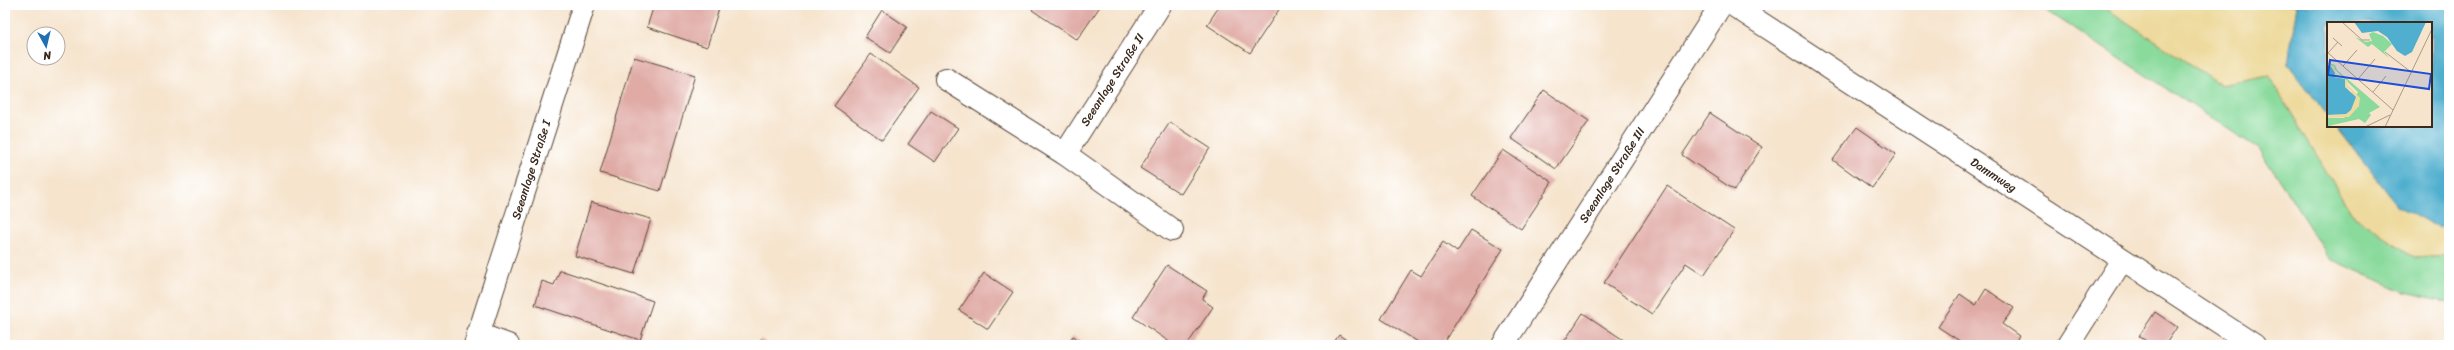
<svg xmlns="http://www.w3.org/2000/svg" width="2454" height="350" font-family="Sriracha,sans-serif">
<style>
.green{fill:#89da9b;stroke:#62825c}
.sand{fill:#eeda9e;stroke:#94825e}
.water{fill:#50afce;stroke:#466c76}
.building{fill:#e0aaa5}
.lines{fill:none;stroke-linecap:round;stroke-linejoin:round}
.minor-casing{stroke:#574638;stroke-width:24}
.minor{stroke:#fff;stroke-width:22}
.labels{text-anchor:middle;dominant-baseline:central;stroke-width:4;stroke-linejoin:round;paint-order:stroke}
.street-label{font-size:12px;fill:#3b2a1e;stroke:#fff}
.inset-road{fill:none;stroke:#ab9a87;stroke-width:1}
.view{fill:#1d4ed8;fill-opacity:0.15;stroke:#1d4ed8;stroke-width:2}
.inset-edge{fill:none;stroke:#3b2a1e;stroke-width:2}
</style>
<rect width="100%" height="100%" fill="#fff"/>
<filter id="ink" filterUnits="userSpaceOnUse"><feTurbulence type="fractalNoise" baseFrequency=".025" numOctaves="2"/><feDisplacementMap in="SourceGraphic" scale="8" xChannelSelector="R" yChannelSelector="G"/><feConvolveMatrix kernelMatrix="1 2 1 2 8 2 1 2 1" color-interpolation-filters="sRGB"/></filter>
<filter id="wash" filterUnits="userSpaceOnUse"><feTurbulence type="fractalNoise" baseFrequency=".012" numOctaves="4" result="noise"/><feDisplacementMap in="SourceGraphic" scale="16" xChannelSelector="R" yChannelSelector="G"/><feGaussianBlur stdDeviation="0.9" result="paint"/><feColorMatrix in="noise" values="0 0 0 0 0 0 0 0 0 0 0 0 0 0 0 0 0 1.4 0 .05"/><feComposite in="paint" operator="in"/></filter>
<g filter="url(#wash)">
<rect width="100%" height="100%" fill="#f6e4cd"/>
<!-- green -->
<polygon class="green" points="2038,5 2101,5 2221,85 2269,76 2352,214 2414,257 2449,255 2449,302 2405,292 2330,259 2259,149"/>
<!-- sand -->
<polygon class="sand" points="2101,5 2297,5 2288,64 2328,116 2328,126 2336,126 2397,204 2439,228 2449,222 2449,255 2414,257 2352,214 2269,76 2221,85"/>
<!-- water -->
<polygon class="water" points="2297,5 2449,5 2449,222 2439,228 2397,205 2336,126 2431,126 2431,23 2328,23 2328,116 2288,64"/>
<g id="blocks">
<!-- building -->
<g class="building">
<polygon points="654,5 720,5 707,47 647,27"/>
<polygon points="1036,5 1101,5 1077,40 1032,10"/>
<polygon points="1220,5 1282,5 1250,53 1207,25"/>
<polygon points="882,10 907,27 890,53 865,37"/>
<polygon points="871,54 919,87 882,140 834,106"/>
<polygon points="634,57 695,75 660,191 600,173"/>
<polygon points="1544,90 1589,121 1556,169 1511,138"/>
<polygon points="931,111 958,128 935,162 908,144"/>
<polygon points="1710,113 1762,147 1734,190 1682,155"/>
<polygon points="1170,122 1210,148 1181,194 1140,168"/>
<polygon points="1857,127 1896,154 1872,188 1833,160"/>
<polygon points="1503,150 1552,182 1521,229 1472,196"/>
<polygon points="1667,186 1734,230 1704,275 1686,263 1652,314 1604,283"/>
<polygon points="591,202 651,219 634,274 575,256"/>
<polygon points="1471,230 1503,249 1442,345 1423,345 1381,319 1411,270 1421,276 1443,242 1457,252"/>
<polygon points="1167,265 1207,291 1202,299 1213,307 1187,345 1174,345 1133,317"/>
<polygon points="560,270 653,301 640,340 535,305 542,281 554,285"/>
<polygon points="984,273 1013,292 988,329 959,310"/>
<polygon points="1986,289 2014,308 2002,324 2019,336 2013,345 1966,345 1938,327 1960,294 1976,305"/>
<polygon points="2155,312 2177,327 2165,345 2152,345 2139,336"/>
<polygon points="1583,313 1628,343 1626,345 1562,345"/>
<polygon points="1339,335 1354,345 1332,345"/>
<polygon points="1073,336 1087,345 1067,345"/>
<polygon points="761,339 770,345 756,345"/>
</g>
</g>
</g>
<g filter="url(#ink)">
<use href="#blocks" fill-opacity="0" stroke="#574638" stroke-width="1"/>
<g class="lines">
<!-- minor casing -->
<g class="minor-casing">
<g id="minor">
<path id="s1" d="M1733,5L2254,345"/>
<polyline points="946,79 1065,154 1172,230"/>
<path id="s2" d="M1065,154L1160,5"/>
<polyline points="478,334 508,345"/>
<path id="s3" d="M475,345L584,5"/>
<path id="s4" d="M1503,345L1721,5"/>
<polyline points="2068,345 2122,260"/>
</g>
</g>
<!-- minor -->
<use href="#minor" class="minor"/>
</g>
</g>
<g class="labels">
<!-- street labels -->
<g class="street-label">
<text stroke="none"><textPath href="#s2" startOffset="88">Seeanlage Straße II</textPath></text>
<text stroke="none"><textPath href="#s3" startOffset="184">Seeanlage Straße I</textPath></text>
<text stroke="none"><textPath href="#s4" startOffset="202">Seeanlage Straße III</textPath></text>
<text stroke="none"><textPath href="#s1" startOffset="311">Dammweg</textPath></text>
</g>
</g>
<!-- overview -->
<g transform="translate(2327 22)">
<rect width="105" height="105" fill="#f6e4cd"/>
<path d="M46,10L56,14L65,22L57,30L62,36L45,22L41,25L28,15L39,20L45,19L42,12ZM0,40L8,43L10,48L53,85L42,91L44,93L38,101L32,97L1,104L0,96H17L31,70Z" fill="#89da9b"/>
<path d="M0,42L7,44L9,51L21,59L20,62L33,76L32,84L22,95L0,96V93L19,92L25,69L18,65V57L7,55Z" fill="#eeda9e"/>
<path d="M27,0H99L85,30L78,34L70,29L60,15L51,9L35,11ZM3,43L8,51L7,55L18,57V65L29,75L24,88L19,92L0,93V45Z" fill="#50afce"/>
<path class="inset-road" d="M15,0L35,18H43M6,16L15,24M0,30L66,88M58,30L84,50M1,31L11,20M16,44L30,28M31,57L48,37M46,70L59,54M38,105L63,93M58,105L105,7"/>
<path class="view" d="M3,38L104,52L102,67L1,53Z"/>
<rect width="105" height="105" class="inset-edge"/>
</g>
<!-- margin -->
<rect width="2454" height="350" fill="none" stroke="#fff" stroke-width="20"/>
<!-- north arrow -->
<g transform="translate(46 46) rotate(172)"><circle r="19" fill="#ffffff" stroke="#b1aaa5"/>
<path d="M0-3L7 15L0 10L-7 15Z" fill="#1f6fb2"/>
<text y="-6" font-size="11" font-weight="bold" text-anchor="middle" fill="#3b2a1e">N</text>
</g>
</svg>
